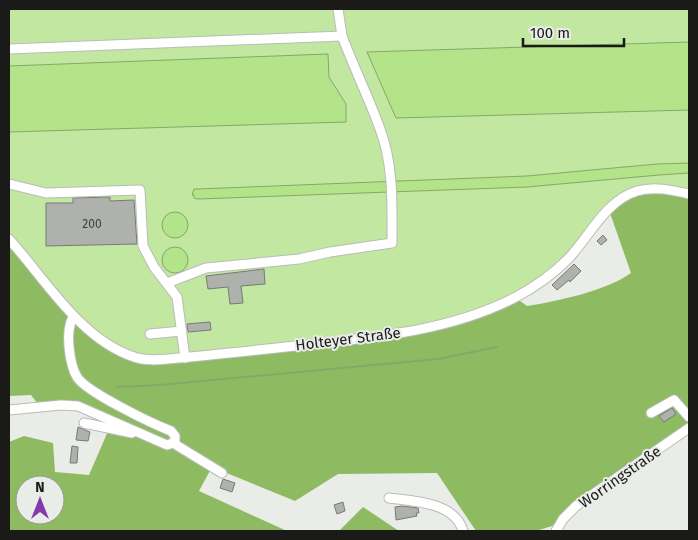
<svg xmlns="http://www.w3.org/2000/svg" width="698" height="540" font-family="'Fira Sans',sans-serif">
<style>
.green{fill:#c1e7a1}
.forest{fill:#8ebb62;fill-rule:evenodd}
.water{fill:#b4e489;stroke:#86a867}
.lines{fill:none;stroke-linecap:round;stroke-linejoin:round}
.stream{stroke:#86a867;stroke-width:2}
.building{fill:#aeb1ac;stroke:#777a76}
.minor-casing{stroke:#babcb8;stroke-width:11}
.minor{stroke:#fff;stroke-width:9}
.labels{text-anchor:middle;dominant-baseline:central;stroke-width:4;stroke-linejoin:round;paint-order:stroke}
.number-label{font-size:12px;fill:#3f403e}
.street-label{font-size:15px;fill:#1a1b19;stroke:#e9ece7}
</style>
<rect width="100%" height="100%" fill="#e9ece7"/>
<!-- green -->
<polygon class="green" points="9,9 689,9 689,193 627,195 539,281 486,307 416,328 190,355 141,356 120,349 84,324 9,237"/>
<!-- forest -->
<g class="forest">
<path d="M637,192L689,194V425L572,507L552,526L536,531H476L437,473L338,474L295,501L212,467L199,491L287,531H9V442L24,436L53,443L55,472L89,475L109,429L79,405L38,404L31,395L9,396V241L74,318L132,358L415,333L516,298L527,306C558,301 606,291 631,273L609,210ZM25,485H55V515H25Z"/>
<polygon points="363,507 399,531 339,531"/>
</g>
<!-- water -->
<g class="water">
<polygon points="689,42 689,110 396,118 367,52"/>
<polygon points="328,54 329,77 346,104 346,122 9,132 9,66"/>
<polygon points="689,163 689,173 659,175 527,187 198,199 194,198 194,195 192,195 194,189 198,189 527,176 657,164"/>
<circle cx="175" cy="225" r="13"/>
<circle cx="175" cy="260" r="13"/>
</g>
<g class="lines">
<!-- stream -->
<polyline class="stream" points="117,387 159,385 438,359 497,347"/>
</g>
<!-- building -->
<g class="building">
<polygon points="110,197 110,201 134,200 137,244 46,246 46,203 73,203 73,198"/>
<polygon points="603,235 607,240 601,245 597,241"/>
<polygon points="574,264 581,271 570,282 569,280 557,290 552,285"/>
<polygon points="264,269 265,284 241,286 243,303 230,304 228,287 208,289 206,276"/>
<polygon points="210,322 211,330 188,332 187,324"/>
<polygon points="672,408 676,414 664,422 659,416"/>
<polygon points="78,427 90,432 88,441 76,440"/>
<polygon points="72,446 78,447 77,463 70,463"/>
<polygon points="223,479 235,483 232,492 220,488"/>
<polygon points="343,502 345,511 337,514 334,505"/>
<polygon points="402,506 418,508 419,513 416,513 417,516 396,520 395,507"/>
</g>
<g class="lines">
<!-- minor casing -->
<g class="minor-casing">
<g id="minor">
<polyline points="338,9 342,36"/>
<path d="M9,49L342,36C354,68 369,98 380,129C394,166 392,205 392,243L330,252L299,259L206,268L167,283"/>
<polyline points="9,184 46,193 140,190 143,246 154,267 177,297 185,358"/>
<path d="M9,239C45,279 81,340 134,357C145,361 157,360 168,359C213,355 258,350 304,345C375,337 451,331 516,297C535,287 553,274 568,259C590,236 605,201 637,191C654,186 672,190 689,194"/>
<path d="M73,317C68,326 68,336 69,347C70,357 72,369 77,377C86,392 153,424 171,431L175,436V441L173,443"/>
<polyline points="150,334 182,331"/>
<polyline points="9,410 61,405 78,406 167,445 173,443"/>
<polyline points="651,413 674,400 689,417"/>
<polyline points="84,423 132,433"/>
<polyline points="173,443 222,473"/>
<path d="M389,498C413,501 455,502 463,531"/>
<polyline points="556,531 563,519 576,506 689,428"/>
</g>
</g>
<!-- minor -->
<use href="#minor" class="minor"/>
</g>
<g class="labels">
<!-- number labels -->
<g class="number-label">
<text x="92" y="224">200</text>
</g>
<!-- street labels -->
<g class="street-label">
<text transform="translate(348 339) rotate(-7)">Holteyer Straße</text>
<text transform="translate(620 477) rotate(-35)">Worringstraße</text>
</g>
</g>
<!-- border -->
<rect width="698" height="540" fill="none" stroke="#1a1b19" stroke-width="20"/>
<!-- north arrow -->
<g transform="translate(40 500)"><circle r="24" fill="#e9ece7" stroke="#969895"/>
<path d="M0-4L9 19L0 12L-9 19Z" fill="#843aac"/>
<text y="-8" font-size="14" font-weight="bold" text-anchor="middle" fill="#1a1b19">N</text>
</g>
<!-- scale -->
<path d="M523 38v8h101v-8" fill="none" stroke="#1a1b19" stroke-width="2.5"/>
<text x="530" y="38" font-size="15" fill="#1a1b19" stroke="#e9ece7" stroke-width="4" paint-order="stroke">100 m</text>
</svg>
